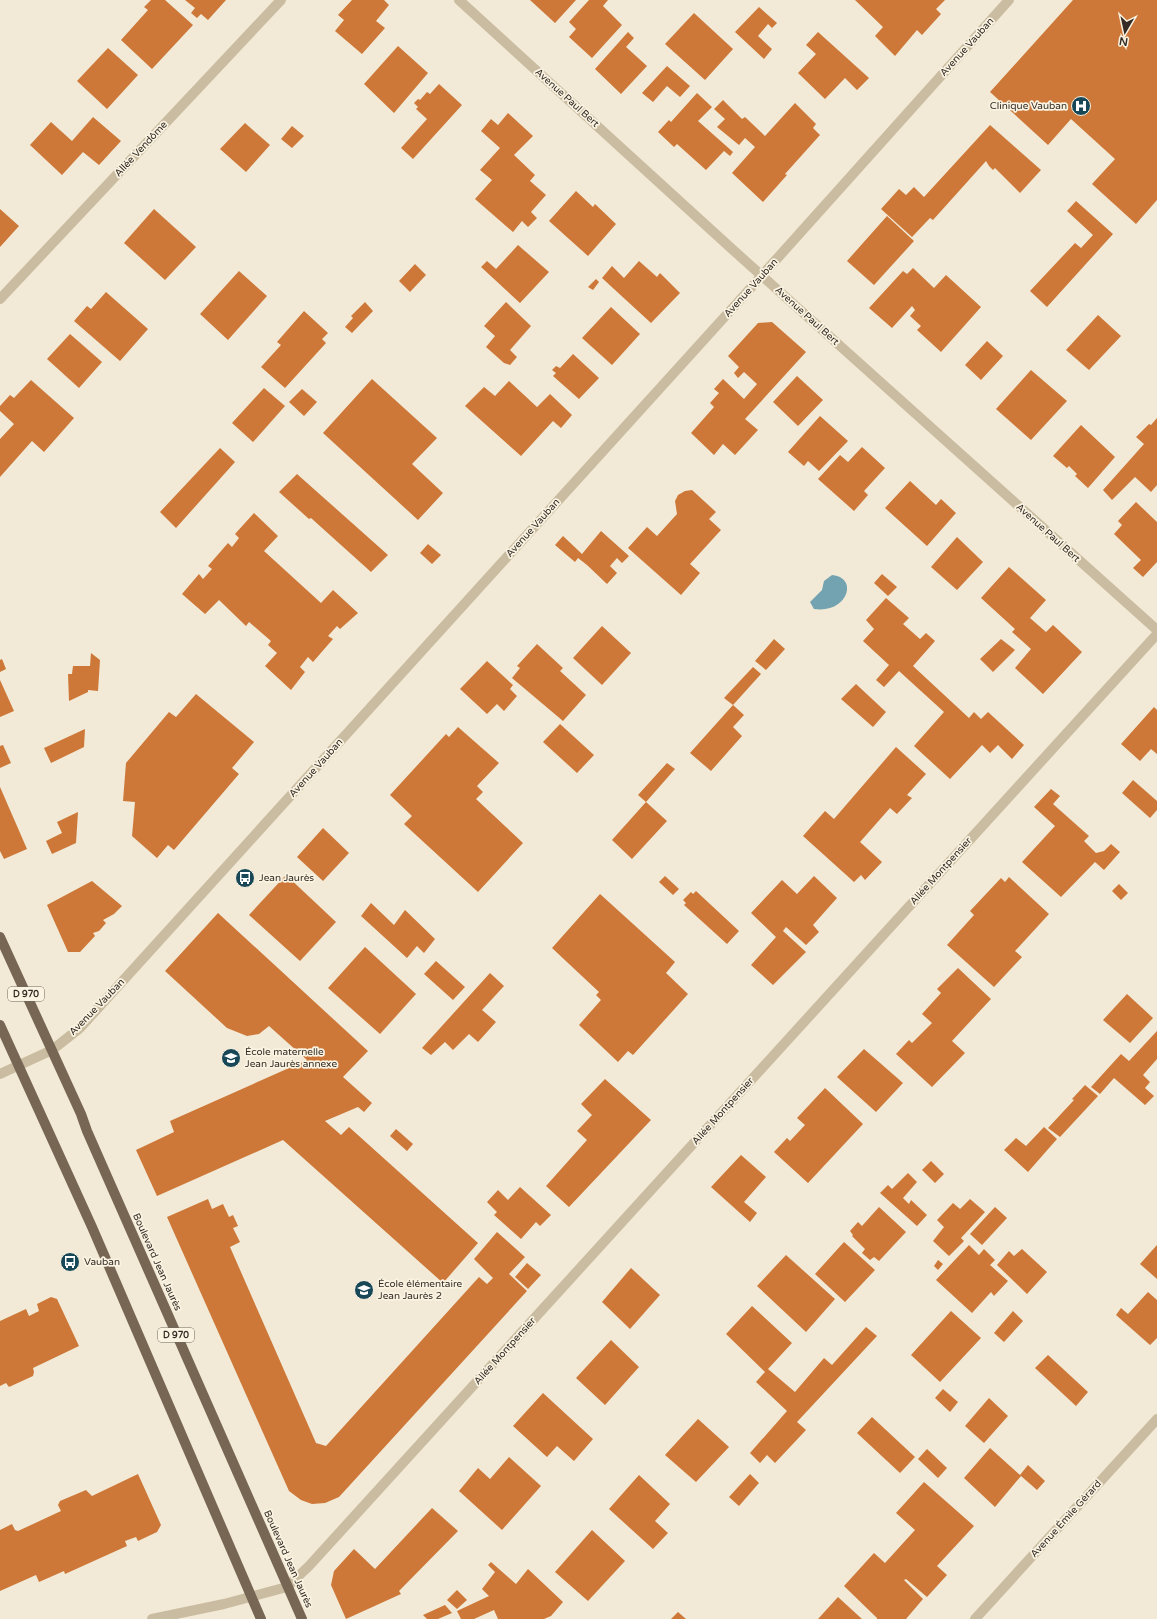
<svg xmlns="http://www.w3.org/2000/svg" width="1157" height="1619" font-family="'Varela Round',sans-serif">
<style>
.water{fill:#73a2b0}
.building{fill:#cd7838}
.lines{fill:none;stroke-linecap:round;stroke-linejoin:round}
.street{stroke:#cabca1;stroke-width:10}
.primary{stroke:#776654;stroke-width:10}
.labels{text-anchor:middle;dominant-baseline:central;stroke-width:3.5;stroke-linejoin:round;paint-order:stroke}
.shield{fill:#faf3e2;stroke:#6f685d;stroke-width:1}
.shield-label{font-size:9px;font-weight:bold;fill:#342c24}
.street-label{font-size:10px;fill:#342c24;stroke:#faf3e2}
.poi-label{font-size:10px;fill:#342c24;stroke:#faf3e2;text-anchor:start}
</style>
<rect width="100%" height="100%" fill="#f2ead6"/>
<!-- water -->
<path class="water" d="M832,575C859,577 848,614 814,609L810,602L822,590L824,581Z"/>
<!-- building -->
<g class="building">
<polygon points="151,0 165,0 193,25 152,69 121,40 148,10 144,7"/>
<polygon points="185,0 226,0 208,20 201,14 197,18 191,13 195,8"/>
<polygon points="352,0 384,0 389,5 376,21 385,28 362,54 335,31 344,20 338,15"/>
<polygon points="530,0 576,0 555,23"/>
<polygon points="589,0 608,0 603,6 622,25 592,58 569,37 576,29 569,22"/>
<polygon points="855,0 945,0 936,9 941,14 922,35 917,30 895,56 875,36 883,27"/>
<polygon points="1073,0 1157,0 1157,200 1136,224 1092,184 1115,159 1071,119 1048,145 990,92"/>
<polygon points="759,7 777,23 772,28 768,24 758,36 772,49 764,59 735,32"/>
<polygon points="694,13 733,49 705,80 665,44"/>
<polygon points="628,32 634,38 626,47 647,66 621,94 595,69"/>
<polygon points="818,32 869,78 857,90 845,78 825,99 798,73 816,54 806,45"/>
<polygon points="398,46 428,73 394,113 364,84"/>
<polygon points="108,48 138,75 107,109 77,81"/>
<polygon points="667,66 690,86 680,97 667,86 653,102 642,93"/>
<polygon points="439,84 462,105 413,159 401,148 427,119 416,109 418,107 414,103 418,99 420,100 427,92 430,94"/>
<polygon points="697,93 712,107 698,121 733,152 730,156 724,151 706,170 677,144 674,147 658,132 669,120 671,122"/>
<polygon points="723,100 742,119 745,117 765,136 795,103 816,124 813,128 820,135 785,174 787,175 763,202 732,173 755,147 745,138 739,145 717,127 725,119 714,109"/>
<polygon points="508,113 533,136 514,155 535,175 530,181 546,195 531,212 537,218 528,227 522,221 513,232 475,199 492,180 480,170 500,148 481,131 491,119 498,125"/>
<polygon points="93,117 121,141 99,165 83,152 62,175 30,145 51,122 72,141"/>
<polygon points="245,123 270,145 246,172 220,149"/>
<polygon points="990,125 1041,170 1020,193 995,168 993,170 989,166 986,161 933,220 930,218 912,237 881,209 899,189 906,195 914,187 924,197"/>
<polygon points="292,126 304,136 292,148 281,139"/>
<polygon points="576,191 593,207 595,204 616,224 588,256 549,221"/>
<polygon points="1076,201 1113,234 1047,307 1030,291 1075,243 1081,248 1093,235 1067,211"/>
<polygon points="0,209 19,226 0,247"/>
<polygon points="154,209 196,247 165,280 124,243"/>
<polygon points="887,216 914,241 874,285 847,261"/>
<polygon points="518,245 549,272 520,303 481,267 487,261 496,269"/>
<polygon points="639,261 657,277 660,273 680,293 651,323 602,278 612,266 624,278"/>
<polygon points="415,264 426,275 410,292 399,281"/>
<polygon points="913,268 934,288 946,275 981,307 941,352 917,330 921,326 910,316 915,310 912,306 892,328 869,308 903,271 907,274"/>
<polygon points="239,271 267,296 228,340 200,314"/>
<polygon points="596,279 599,282 593,290 588,287"/>
<polygon points="106,292 148,329 120,361 74,321 87,306 91,309"/>
<polygon points="365,302 373,311 352,333 345,327 353,318 351,316"/>
<polygon points="506,302 531,326 510,350 517,357 510,365 504,363 486,347 495,336 484,326"/>
<polygon points="611,307 640,334 612,365 582,338"/>
<polygon points="304,311 328,333 322,339 326,343 285,388 261,367 281,345 277,342"/>
<polygon points="1098,315 1121,336 1089,370 1066,350"/>
<polygon points="772,322 806,352 745,419 758,430 735,455 723,444 714,455 691,433 714,407 710,403 719,393 714,389 723,379 744,399 757,384 744,372 738,378 734,373 739,367 728,356 758,323"/>
<polygon points="70,334 102,362 79,388 47,359"/>
<polygon points="987,341 1003,356 981,380 965,365"/>
<polygon points="573,354 599,378 579,399 553,376 556,373 552,370 556,366 560,368"/>
<polygon points="1031,370 1067,401 1031,440 996,409"/>
<polygon points="797,376 823,400 798,426 773,402"/>
<polygon points="372,379 437,438 412,464 443,493 418,520 323,433"/>
<polygon points="31,380 74,418 44,452 32,441 0,477 0,439 14,424 0,411 0,406 10,395 14,398"/>
<polygon points="509,381 537,407 550,394 572,415 561,428 553,421 521,456 465,406 484,387 495,396"/>
<polygon points="264,388 285,406 253,442 232,423"/>
<polygon points="302,389 317,402 304,416 289,402"/>
<polygon points="820,416 848,441 819,471 808,461 804,466 788,452"/>
<polygon points="1157,418 1157,485 1151,492 1135,477 1112,500 1103,490 1144,444 1136,437 1149,424 1151,425"/>
<polygon points="1081,425 1115,457 1088,488 1075,476 1077,474 1069,466 1067,468 1053,456"/>
<polygon points="862,447 885,468 864,491 868,495 854,511 818,479 840,455 848,462"/>
<polygon points="220,448 235,462 176,528 160,512"/>
<polygon points="297,474 388,555 371,572 311,518 309,519 279,492"/>
<polygon points="910,481 936,505 941,499 956,513 927,546 885,508"/>
<polygon points="692,490 716,512 709,519 721,530 690,564 700,573 681,595 628,548 647,527 657,536 677,514 675,501 678,495 685,491"/>
<polygon points="1136,502 1157,522 1157,562 1143,577 1133,568 1141,560 1114,534 1122,525 1118,521"/>
<polygon points="254,513 278,536 264,551 321,603 333,590 358,613 340,629 337,626 328,636 333,639 313,662 308,657 300,667 305,672 291,690 265,666 277,653 268,645 271,641 249,622 246,626 219,600 205,614 182,594 199,574 203,579 212,569 208,566 228,543 232,547 239,538 235,534"/>
<polygon points="601,531 629,556 622,563 617,558 610,566 617,573 607,584 587,565 578,558 575,562 555,545 563,536 582,554"/>
<polygon points="957,537 983,562 957,590 931,567"/>
<polygon points="428,544 441,555 432,564 420,553"/>
<polygon points="1009,567 1046,600 1030,618 1046,632 1053,625 1082,652 1043,694 1015,668 1031,649 1012,632 1015,629 981,598"/>
<polygon points="882,574 897,587 888,596 874,583"/>
<polygon points="886,598 909,618 903,624 920,639 926,633 935,641 913,666 969,718 974,712 981,719 988,712 1024,745 1012,759 998,745 990,753 982,745 950,779 914,746 944,712 899,671 884,687 876,680 889,665 863,641 874,629 866,620"/>
<polygon points="602,626 631,653 602,685 573,658"/>
<polygon points="774,639 785,649 766,670 755,661"/>
<polygon points="1001,639 1015,650 993,672 980,659"/>
<polygon points="537,644 563,668 560,671 586,695 563,721 512,678 520,668 517,666"/>
<polygon points="91,653 100,660 98,691 88,690 88,692 69,701 68,674 72,674 73,666 90,666"/>
<polygon points="2,659 6,669 0,672 0,660"/>
<polygon points="487,661 513,685 510,689 517,696 504,711 497,704 487,714 460,689"/>
<polygon points="753,667 761,674 733,705 724,698"/>
<polygon points="0,680 14,711 0,717"/>
<polygon points="856,684 886,712 873,727 841,699"/>
<polygon points="196,694 254,742 232,768 239,774 174,850 168,845 157,858 132,836 135,802 123,801 126,763 169,712 176,717"/>
<polygon points="733,705 744,715 733,727 742,736 711,771 690,753"/>
<polygon points="1154,707 1157,710 1157,754 1151,749 1140,761 1121,744"/>
<polygon points="560,724 594,755 577,773 543,742"/>
<polygon points="458,727 499,763 477,786 483,792 476,799 523,843 478,892 404,824 412,816 390,795 446,734 449,737"/>
<polygon points="85,729 84,747 51,763 44,748"/>
<polygon points="3,745 11,763 0,768 0,746"/>
<polygon points="896,747 926,774 907,795 912,798 897,814 890,808 860,842 882,862 865,880 861,875 854,882 803,836 825,811 834,819"/>
<polygon points="667,763 675,769 646,802 667,821 632,859 612,840 646,802 638,795"/>
<polygon points="1133,780 1157,801 1157,810 1150,818 1122,793"/>
<polygon points="0,787 27,849 4,859 0,851"/>
<polygon points="1051,789 1060,796 1053,804 1089,836 1084,841 1096,853 1104,851 1111,844 1120,852 1104,870 1095,862 1061,897 1022,862 1055,826 1034,807"/>
<polygon points="78,812 76,843 52,854 46,841 62,833 57,822"/>
<polygon points="323,828 349,853 323,881 297,857"/>
<polygon points="286,875 336,922 300,961 249,915"/>
<polygon points="665,876 679,889 673,895 659,882"/>
<polygon points="814,876 837,898 813,925 819,932 806,945 786,927 783,931 806,952 773,985 751,965 776,937 751,913 782,880 797,894"/>
<polygon points="1009,877 1049,914 1015,951 1022,957 994,987 947,945 974,915 970,911 1001,878 1005,882"/>
<polygon points="92,881 122,906 114,914 103,920 106,923 99,931 93,933 95,936 80,952 68,952 47,905"/>
<polygon points="1119,884 1128,893 1121,900 1112,891"/>
<polygon points="696,891 739,931 727,944 684,905 686,903 683,900 691,892 693,894"/>
<polygon points="600,894 675,962 666,973 688,994 633,1055 628,1051 618,1062 579,1025 601,1000 596,995 599,992 552,948"/>
<polygon points="371,903 394,925 405,910 435,939 424,953 417,946 407,958 361,916"/>
<polygon points="218,913 368,1051 343,1077 372,1103 364,1112 358,1107 325,1121 341,1135 349,1127 478,1243 443,1283 283,1140 157,1196 136,1150 174,1132 170,1121 307,1060 269,1026 259,1034 247,1036 227,1028 165,971"/>
<polygon points="365,947 416,994 380,1034 328,988"/>
<polygon points="436,961 465,987 453,1000 424,974"/>
<polygon points="958,968 991,999 952,1041 965,1053 932,1087 896,1054 909,1040 912,1043 932,1023 922,1014 941,993 937,989"/>
<polygon points="490,973 504,986 482,1010 496,1022 478,1042 469,1034 453,1050 445,1042 431,1055 422,1048"/>
<polygon points="1127,994 1153,1018 1130,1043 1103,1020"/>
<polygon points="1157,1031 1157,1059 1143,1075 1150,1082 1145,1088 1154,1096 1145,1105 1114,1078 1100,1094 1091,1087 1121,1054 1129,1061"/>
<polygon points="864,1049 903,1083 876,1112 837,1077"/>
<polygon points="605,1079 651,1120 569,1207 546,1186 587,1140 577,1131 592,1115 581,1104"/>
<polygon points="1085,1085 1098,1096 1060,1137 1048,1128 1074,1100 1072,1099"/>
<polygon points="825,1088 863,1124 808,1183 774,1152 787,1138 790,1141 805,1125 797,1118"/>
<polygon points="1044,1127 1057,1139 1028,1172 1004,1150 1016,1138 1026,1146"/>
<polygon points="396,1129 413,1144 407,1151 390,1136"/>
<polygon points="741,1155 766,1177 744,1202 757,1213 750,1222 711,1187"/>
<polygon points="931,1161 944,1174 935,1183 922,1170"/>
<polygon points="908,1173 917,1182 903,1198 909,1204 911,1200 927,1215 917,1226 880,1193 888,1185 892,1189"/>
<polygon points="520,1187 551,1215 540,1226 536,1222 521,1239 494,1215 497,1212 487,1202 498,1190 508,1200"/>
<polygon points="208,1199 212,1209 223,1204 229,1217 233,1215 238,1226 233,1228 240,1242 230,1247 316,1443 326,1446 479,1277 487,1284 493,1278 474,1259 497,1232 525,1257 509,1274 527,1291 339,1497 325,1503 312,1504 301,1500 289,1491 167,1217"/>
<polygon points="970,1199 985,1212 961,1238 964,1241 949,1256 933,1241 944,1227 937,1220 953,1203 960,1209"/>
<polygon points="879,1207 906,1232 879,1261 874,1257 870,1260 862,1253 865,1249 852,1236 853,1235 850,1231 858,1222 862,1226"/>
<polygon points="995,1207 1007,1218 982,1245 970,1234"/>
<polygon points="844,1242 875,1270 845,1302 815,1274"/>
<polygon points="969,1245 979,1255 984,1249 995,1260 990,1265 1008,1281 994,1296 991,1292 972,1313 936,1280"/>
<polygon points="1157,1245 1157,1279 1140,1264"/>
<polygon points="1022,1249 1047,1272 1027,1294 997,1265 1009,1251 1014,1256"/>
<polygon points="786,1255 835,1299 806,1332 757,1286"/>
<polygon points="938,1260 943,1264 938,1270 934,1266"/>
<polygon points="527,1263 541,1275 528,1289 515,1277"/>
<polygon points="631,1268 660,1295 630,1329 602,1302"/>
<polygon points="1148,1292 1157,1300 1157,1338 1150,1345 1116,1315 1121,1308 1128,1314"/>
<polygon points="51,1297 57,1299 79,1346 33,1368 34,1372 33,1376 9,1387 6,1383 0,1386 0,1321 26,1309 29,1316 39,1311 37,1304"/>
<polygon points="752,1306 792,1343 768,1369 795,1392 824,1358 832,1365 866,1327 877,1336 797,1422 806,1430 775,1463 767,1455 760,1463 750,1453 787,1411 756,1382 765,1372 726,1334"/>
<polygon points="951,1311 981,1338 940,1382 911,1355"/>
<polygon points="1013,1311 1023,1321 1004,1342 994,1333"/>
<polygon points="611,1340 639,1367 605,1405 576,1378"/>
<polygon points="1048,1355 1088,1392 1076,1406 1035,1368"/>
<polygon points="943,1389 958,1402 950,1412 935,1398"/>
<polygon points="543,1393 593,1439 574,1461 557,1446 547,1457 513,1426"/>
<polygon points="989,1398 1008,1416 984,1443 965,1426"/>
<polygon points="872,1417 915,1457 900,1473 857,1433"/>
<polygon points="698,1419 729,1447 696,1482 665,1455"/>
<polygon points="990,1448 1020,1475 1028,1465 1045,1481 1037,1490 1021,1476 995,1507 964,1478"/>
<polygon points="927,1449 947,1468 938,1478 918,1459"/>
<polygon points="509,1457 541,1486 502,1530 459,1491 478,1468 490,1479"/>
<polygon points="138,1474 161,1525 157,1532 138,1541 136,1537 125,1541 127,1546 65,1574 64,1571 39,1582 36,1575 0,1591 0,1530 12,1524 15,1530 18,1531 61,1511 58,1505 60,1501 86,1490 92,1496"/>
<polygon points="750,1474 759,1483 739,1506 729,1497"/>
<polygon points="639,1475 670,1504 655,1521 668,1533 653,1549 609,1509"/>
<polygon points="924,1482 974,1526 937,1566 947,1575 927,1597 906,1579 904,1580 923,1599 906,1619 877,1619 877,1618 844,1586 874,1553 885,1563 915,1530 896,1513"/>
<polygon points="432,1508 458,1531 399,1591 401,1594 346,1619 331,1585 334,1571 354,1549 375,1569"/>
<polygon points="592,1530 625,1561 588,1601 555,1572"/>
<polygon points="491,1562 516,1584 528,1569 563,1602 551,1616 544,1619 498,1619 494,1610 474,1619 461,1619 457,1611 489,1596 482,1589 495,1572 488,1565"/>
<polygon points="457,1590 467,1600 457,1609 447,1600"/>
<polygon points="838,1597 862,1619 818,1619"/>
<polygon points="445,1605 452,1613 438,1619 427,1619 423,1615"/>
<polygon points="678,1612 686,1619 671,1619"/>
</g>
<g class="lines">
<!-- street -->
<g class="street">
<polyline points="459,0 732,249 1157,630"/>
<polyline points="0,299 281,0"/>
<polyline points="0,1074 52,1050 80,1028 739,301 1009,0"/>
<polyline points="152,1619 224,1604 287,1587 309,1566 1157,634"/>
<polyline points="975,1619 1157,1419"/>
</g>
<!-- primary -->
<g class="primary">
<polyline points="0,937 81,1114 87,1131 302,1619"/>
<polyline points="0,1025 92,1227 261,1619"/>
</g>
</g>
<!-- icons -->
<defs>
<g id="hospital-disc" transform="scale(1)"><circle r="9.5" fill="#184857" stroke="#faf3e2"/><path d="M-5-5h3v3.5h4V-5h3V5h-3V1.5h-4V5h-3Z" fill="#fff"/></g>
<g id="bus-disc" transform="scale(1)"><circle r="9.5" fill="#184857" stroke="#faf3e2"/><path d="M-5-6H5V4H4V6H2V4H-2V6H-4V4H-5ZM-3.5-4V0h7V-4ZM-3.5 1.2v1.5H-2V1.2ZM2 1.2v1.5H3.5V1.2Z" fill="#fff"/></g>
<g id="school-disc" transform="scale(1)"><circle r="9.5" fill="#184857" stroke="#faf3e2"/><path d="M0-5L7-2L0 1L-7-2ZM-4 1L0 2.5L4 1V4Q0 6-4 4Z" fill="#fff"/></g>
</defs>
<g fill-rule="evenodd">
<use href="#hospital-disc" x="1081" y="106"/>
<use href="#bus-disc" x="245" y="878"/>
<use href="#school-disc" x="231" y="1058"/>
<use href="#bus-disc" x="70" y="1262"/>
<use href="#school-disc" x="364" y="1290"/>
</g>
<g class="labels">
<!-- shield labels -->
<g class="shield">
<rect x="8" y="987" width="36" height="14" rx="3"/>
<rect x="158" y="1328" width="36" height="14" rx="3"/>
</g>
<g class="shield-label">
<text x="26" y="994">D 970</text>
<text x="176" y="1335">D 970</text>
</g>
<!-- street labels -->
<g class="street-label">
<text transform="translate(967 47) rotate(-48)">Avenue Vauban</text>
<text transform="translate(567 98) rotate(42)">Avenue Paul Bert</text>
<text transform="translate(141 149) rotate(-47)">Allée Vendôme</text>
<text transform="translate(751 288) rotate(-48)">Avenue Vauban</text>
<text transform="translate(807 316) rotate(42)">Avenue Paul Bert</text>
<text transform="translate(533 528) rotate(-48)">Avenue Vauban</text>
<text transform="translate(1048 533) rotate(42)">Avenue Paul Bert</text>
<text transform="translate(316 768) rotate(-48)">Avenue Vauban</text>
<text transform="translate(941 871) rotate(-48)">Allée Montpensier</text>
<text transform="translate(97 1007) rotate(-46)">Avenue Vauban</text>
<text transform="translate(723 1111) rotate(-48)">Allée Montpensier</text>
<text transform="translate(157 1262) rotate(66)">Boulevard Jean Jaurès</text>
<text transform="translate(505 1351) rotate(-48)">Allée Montpensier</text>
<text transform="translate(1066 1519) rotate(-48)">Avenue Émile Gérard</text>
<text transform="translate(288 1559) rotate(66)">Boulevard Jean Jaurès</text>
</g>
<!-- poi labels -->
<g class="poi-label">
<text x="1067" y="106" text-anchor="end">Clinique Vauban</text>
<text x="259" y="878">Jean Jaurès</text>
<text x="245" y="1052">École maternelle<tspan x="245" dy="12">Jean Jaurès annexe</tspan></text>
<text x="84" y="1262">Vauban</text>
<text x="378" y="1284">École élémentaire<tspan x="378" dy="12">Jean Jaurès 2</tspan></text>
</g>
</g>
<!-- north arrow -->
<g transform="translate(1125 32) rotate(189)" stroke="#faf3e2" stroke-width="3" paint-order="stroke">
<path d="M0-3L7 15L0 10L-7 15Z" fill="#342c24"/>
<text y="-6" font-size="11" font-weight="bold" text-anchor="middle" fill="#342c24">N</text>
</g>
</svg>
